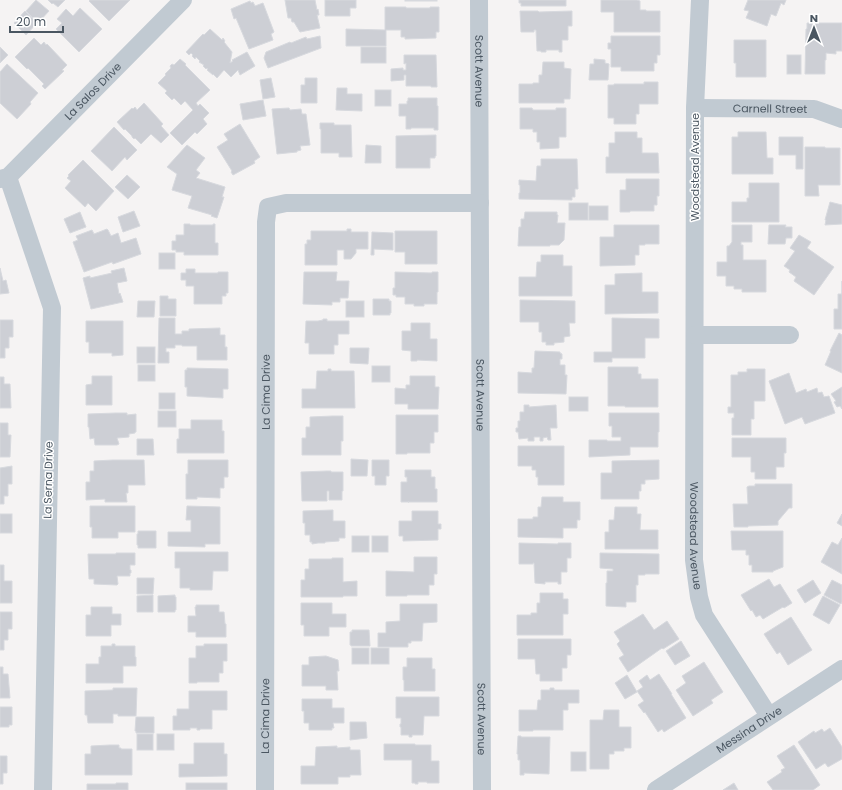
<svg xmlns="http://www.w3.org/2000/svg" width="842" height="790" font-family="Poppins,sans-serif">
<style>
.building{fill:#cdcfd5;stroke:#d7d9de}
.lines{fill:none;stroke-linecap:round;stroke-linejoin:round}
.minor{stroke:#c1cad2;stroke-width:18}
.labels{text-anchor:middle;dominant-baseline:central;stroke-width:3;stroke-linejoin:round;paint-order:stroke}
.street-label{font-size:11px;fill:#4a5661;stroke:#fff}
</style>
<rect width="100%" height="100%" fill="#f5f3f3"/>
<!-- building -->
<g class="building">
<polygon points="36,0 49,11 38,23 26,11"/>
<polygon points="48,0 65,0 58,7 53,3 52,4"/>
<polygon points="90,0 130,0 109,21 89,1"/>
<polygon points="285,0 315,0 317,10 318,9 319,15 317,15 320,28 300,32 294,22 292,22 291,18 288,18"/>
<polygon points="325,0 356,0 356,8 350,8 350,16 325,16"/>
<rect x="405" y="0" width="32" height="1"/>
<polygon points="519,0 566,0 566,6 521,6 521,3 519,3"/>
<polygon points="601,0 637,0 640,1 640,10 646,10 646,11 660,11 660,32 614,32 614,12 601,12"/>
<polygon points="748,0 786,0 784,5 781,3 776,16 771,14 767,26 746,18 749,11 744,10"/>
<polygon points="250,1 251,3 253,2 255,6 263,3 274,32 271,34 273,40 249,49 236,18 234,19 231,9"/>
<polygon points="385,7 406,7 406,8 430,8 430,7 439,7 439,32 436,32 436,38 405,39 405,37 401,37 401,30 386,30 386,46 346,46 346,29 385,30"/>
<polygon points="80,8 102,29 79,52 56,29 62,23 57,19 66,9 73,16"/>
<polygon points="25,11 37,23 26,35 14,23"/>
<polygon points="520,11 538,11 539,12 572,11 572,26 568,26 568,40 562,40 562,52 559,52 559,50 546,50 546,52 541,52 541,51 537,51 536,30 534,30 534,32 521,32"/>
<polygon points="807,23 842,23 842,51 836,51 836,54 826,53 826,60 825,60 825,74 805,74 806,29 807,29"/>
<polygon points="210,29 222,40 223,38 225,41 224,42 232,52 230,63 233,61 232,60 247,52 255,66 240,75 238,70 231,77 224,70 217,78 213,74 213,75 207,70 208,69 207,68 206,69 203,66 204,65 199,62 200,61 196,57 195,59 192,56 193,55 191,53 189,55 186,52 203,34 204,35"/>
<polygon points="320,36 321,48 268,68 264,58 266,52 290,42 291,43 306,37 307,39"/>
<polygon points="611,36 660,36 660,55 657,55 657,63 654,63 654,71 621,71 621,67 611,67 611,49 608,49 608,43 611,43"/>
<polygon points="34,38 41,45 44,42 46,45 47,44 67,65 62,70 64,71 45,89 42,86 44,84 28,68 27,69 15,57"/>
<polygon points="734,40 766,40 766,77 736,77 736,63 734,63"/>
<polygon points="0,47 8,55 0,63"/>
<rect x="361" y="47" width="25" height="16"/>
<polygon points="404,55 436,55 437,87 431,87 431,86 406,86 406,75 404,75 404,80 391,81 391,69 403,68 403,70 406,70 406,63 404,64"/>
<rect x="787" y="55" width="14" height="19"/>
<polygon points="180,59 186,64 185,65 210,90 196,103 198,106 200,104 209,113 203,119 207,124 197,134 195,132 182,145 170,133 193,110 185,101 181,105 174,98 172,100 165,93 167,91 158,83 166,75 165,74 171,68 170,66 172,64 174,65"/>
<polygon points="594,59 605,60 605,63 609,64 608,80 589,80 590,64 594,64"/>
<polygon points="543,62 564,62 564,68 571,69 570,99 564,99 564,103 519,103 519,84 533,84 533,83 539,83 539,75 542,75"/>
<polygon points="7,64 38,93 30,102 31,104 17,119 0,103 0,72"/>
<polygon points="271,78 275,97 263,99 260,80"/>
<polygon points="305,78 317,78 317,103 301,103 301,85 305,85"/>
<polygon points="644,82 658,82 658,104 639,104 639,114 636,114 636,124 614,124 614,118 608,118 608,85 614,85 614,84 644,84"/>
<polygon points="337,88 347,88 347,94 362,94 362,111 336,110"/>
<rect x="375" y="90" width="16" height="16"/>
<polygon points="408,98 437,98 437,106 438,106 438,130 434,130 434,128 411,128 411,129 406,129 406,116 399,116 399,104 407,104 407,101 408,101"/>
<polygon points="263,100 266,116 243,120 240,104"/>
<polygon points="144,103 163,124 161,126 169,135 161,143 151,134 141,144 135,138 134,139 132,137 132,136 125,129 124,130 117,122 132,108 133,109 135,107 137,110"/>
<polygon points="289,108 290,110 301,109 302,114 306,114 310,145 300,146 301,150 297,151 297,152 277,154 272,109"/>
<polygon points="520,108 532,108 533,110 556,110 556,108 566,108 566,137 559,137 559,148 540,149 540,142 537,142 537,132 533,132 533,129 520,129"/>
<polygon points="320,123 334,123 334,125 351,125 352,157 339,157 339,153 321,153 321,129 320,129"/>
<polygon points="240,124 260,157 254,161 255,163 233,175 231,172 232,171 217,147 228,140 224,134"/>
<polygon points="114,127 137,150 127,160 125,157 112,171 91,151"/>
<polygon points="615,132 637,132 637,138 642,138 642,153 658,153 659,173 606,173 606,157 609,157 609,143 615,143"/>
<polygon points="738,132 766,132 767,158 773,158 773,174 732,174 732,137 738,137"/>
<polygon points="436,135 436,156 435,156 435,158 430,158 430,168 396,168 396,136"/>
<polygon points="779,137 803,137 803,169 796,169 796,155 779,155"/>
<polygon points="187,145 205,158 196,170 200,173 196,178 225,187 222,197 224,197 217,218 211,216 212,215 188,208 192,196 172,190 177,174 167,167"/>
<polygon points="366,145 381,146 381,163 365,163"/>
<polygon points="805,147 825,147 825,148 840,148 840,185 818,185 819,196 805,196"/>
<polygon points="541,159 577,159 578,189 575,189 575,197 572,197 572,200 519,199 519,193 520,193 520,185 519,185 519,180 536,181 537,166 541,166"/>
<polygon points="83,160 114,191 96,211 88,203 85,207 65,188 71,181 67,178 69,176 68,175"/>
<polygon points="127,175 140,187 128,199 115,187"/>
<polygon points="626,179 659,179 659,196 657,196 657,205 654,205 654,211 630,211 630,212 620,212 620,190 626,190"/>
<polygon points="749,183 779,183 779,222 732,222 732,202 747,202 747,198 749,198"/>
<polygon points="830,202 842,205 842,224 825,225 826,220 825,220"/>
<rect x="569" y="203" width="19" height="17"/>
<rect x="589" y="206" width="19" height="14"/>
<polygon points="134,211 140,226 123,232 118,217"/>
<polygon points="80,212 86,227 70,233 64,219"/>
<polygon points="525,212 557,212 557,215 558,215 557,223 565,223 564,240 559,245 550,245 550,246 518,246 519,227 521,227 521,219 524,219"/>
<polygon points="184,224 190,224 190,225 213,225 213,224 215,224 215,243 218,243 218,255 184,255 184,252 176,252 176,250 172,250 172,241 176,241 176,235 184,235"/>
<polygon points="614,225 659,225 659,244 645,244 645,245 639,245 639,255 635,255 635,265 600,266 600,237 614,237"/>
<polygon points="732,225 752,225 752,242 741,242 741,245 743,245 743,260 766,260 766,292 742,292 742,289 734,289 734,286 726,286 726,276 717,276 717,262 727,262 727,246 729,246 732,242"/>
<polygon points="769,225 786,225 785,227 792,227 792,238 786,238 785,244 768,244"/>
<polygon points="107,229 108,230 111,236 118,233 121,243 136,238 141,254 113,264 112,262 84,272 73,242 78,240 76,236 92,230 94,234"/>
<polygon points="347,229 351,229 351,232 368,232 368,249 356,249 356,253 351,259 344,259 344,250 337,250 337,265 305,265 305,244 307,244 307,240 311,240 311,231 347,231"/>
<polygon points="395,231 437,231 437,264 405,264 405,252 395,252"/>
<polygon points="372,232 393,233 393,250 374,249 374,255 371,255"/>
<polygon points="799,235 811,242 807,248 834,267 814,295 794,281 796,277 789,272 790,270 784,266 795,251 790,248"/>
<rect x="159" y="253" width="16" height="16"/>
<polygon points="541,255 563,255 563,266 572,266 572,296 519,296 519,277 536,277 537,262 541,262"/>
<polygon points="0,268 3,281 6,280 9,293 0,294"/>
<polygon points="124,268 127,281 117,283 119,294 120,293 123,302 91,309 83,278 90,276 90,278 112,273 111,271"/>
<polygon points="186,269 195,269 195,273 218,273 218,272 228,272 228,293 226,293 226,296 222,296 222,304 194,304 194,286 186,286 186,280 181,280 181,273 186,273"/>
<polygon points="304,272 337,272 336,281 349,281 348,298 340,298 340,302 332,302 332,305 303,304"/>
<polygon points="395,272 432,273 432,272 438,272 438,292 437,292 437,304 424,304 424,306 414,306 414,304 405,304 405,297 396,297 396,295 393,295 393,288 395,288"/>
<polygon points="642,273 642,292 658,292 658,313 605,314 605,285 615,285 615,274"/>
<polygon points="842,281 842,329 834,329 834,309 838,309 838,294 842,294"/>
<polygon points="160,296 168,296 168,299 176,299 176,316 160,316"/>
<polygon points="373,299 389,299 389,301 391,301 391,313 390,313 390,315 373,315"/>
<polygon points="520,300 575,301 575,323 569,323 570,336 564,337 564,342 554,343 554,345 546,345 546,342 542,342 542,332 539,332 539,322 520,322"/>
<polygon points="138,301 155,301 154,317 137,317"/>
<rect x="346" y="301" width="18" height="16"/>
<polygon points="159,318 175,318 175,334 182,334 182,331 189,331 189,329 220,328 220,335 225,335 225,347 227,347 227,360 197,360 197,346 182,346 182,345 175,345 175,348 166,348 166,352 169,352 169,363 158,363"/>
<polygon points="612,318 659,319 659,338 645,338 645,358 612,358 612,362 594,362 594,352 612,352"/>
<polygon points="323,319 327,319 327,321 349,321 349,334 338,334 338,345 334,345 334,354 309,354 309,343 305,343 306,321 318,321 323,320"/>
<polygon points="0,320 13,320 13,337 9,337 9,348 5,348 5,358 0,358"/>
<polygon points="86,321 123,321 123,355 112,356 112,353 89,353 89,342 86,342"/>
<polygon points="411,323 430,323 430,339 437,339 437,361 417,360 417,361 411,361 411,351 402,350 402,331 411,331"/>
<polygon points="839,333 842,335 842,373 825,365 831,351 830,351"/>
<rect x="137" y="347" width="18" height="16"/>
<polygon points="350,348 369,348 368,364 350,363"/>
<polygon points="535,351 560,352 560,353 562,354 562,359 560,359 560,365 565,365 565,375 567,375 566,394 518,393 518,372 532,373 532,368 534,368"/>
<rect x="138" y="365" width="17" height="16"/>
<rect x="372" y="366" width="18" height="16"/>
<polygon points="608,367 638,367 638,374 641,374 641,379 658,379 658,407 625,407 625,406 608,406"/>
<polygon points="187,368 228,369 228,389 223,389 223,398 187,396 187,387 185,387 185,370 187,370"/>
<polygon points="328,369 331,369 331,371 354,371 355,408 302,408 302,389 316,389 317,371 328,371"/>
<polygon points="747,369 765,369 765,401 754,401 754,419 751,419 751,435 732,435 732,418 734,418 734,413 728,413 728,407 731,407 731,375 738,375 738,372 747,372"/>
<polygon points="789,373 796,393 806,389 807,392 817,388 818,393 822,392 824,397 829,396 835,413 805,424 802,417 785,424 769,381"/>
<polygon points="92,376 112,376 112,405 86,405 86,385 92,384"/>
<polygon points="410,376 435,376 435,387 439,387 438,409 408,409 408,404 395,404 395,388 406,389 406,385 410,385"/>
<polygon points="0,377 4,377 4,384 10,384 11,408 0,408"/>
<polygon points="842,387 842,409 840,406 837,407 834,402 836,401 831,394"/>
<rect x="159" y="393" width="16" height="16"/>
<rect x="569" y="397" width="19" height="14"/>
<polygon points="524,405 529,405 529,407 556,405 557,428 550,428 551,440 548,440 547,437 543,438 543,441 540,441 540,437 534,437 534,441 528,441 528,438 519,439 518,432 516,432 516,428 518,428 518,421 520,421 520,412 524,412"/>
<rect x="158" y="411" width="18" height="16"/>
<polygon points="116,413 127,413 127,415 136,414 136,432 135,432 135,433 129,434 129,437 117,438 119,444 117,445 95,445 94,438 90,439 89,427 88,427 88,414"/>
<polygon points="609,413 659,413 659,432 658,432 658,447 630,447 630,455 589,457 589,440 607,440 607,441 621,441 621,437 612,437 612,426 609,426"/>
<polygon points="396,415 438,415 438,432 434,432 434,443 430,443 430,453 407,453 407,454 396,454"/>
<polygon points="333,416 343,416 343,441 341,441 341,455 302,455 302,438 306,438 306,427 310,427 310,417"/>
<polygon points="191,420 222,420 222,431 224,431 224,453 177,453 177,439 179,439 179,429 191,429"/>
<polygon points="0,423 8,423 8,435 11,435 10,457 0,457"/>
<polygon points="732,438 786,438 786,453 784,453 784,467 776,467 776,479 755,479 755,472 751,472 751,457 732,457"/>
<polygon points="137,439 153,439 154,455 137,455"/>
<polygon points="518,446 564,446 564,485 538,485 538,477 536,477 536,470 532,470 532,466 518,466"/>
<polygon points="351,459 368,460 367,476 351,476"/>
<polygon points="113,460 144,460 145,485 128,485 128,493 126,493 127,502 105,502 105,499 86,500 86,482 90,482 90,471 94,471 94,461"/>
<polygon points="188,460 228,460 228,477 224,477 224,488 220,488 220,498 197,497 197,499 186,499 186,474 188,474"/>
<polygon points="372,460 389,460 389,476 386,476 386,485 375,485 375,476 372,476"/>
<polygon points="659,460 659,479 645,480 645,484 641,484 641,491 639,491 639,499 601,499 601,473 612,473 612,461"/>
<polygon points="12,466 12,484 8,484 8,496 4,496 4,504 0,504 0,468"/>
<polygon points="405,470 431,470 431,477 435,477 435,489 437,489 437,502 408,502 409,502 401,502 401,482 407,482 407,477 405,477"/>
<polygon points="327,471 331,471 331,472 343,472 343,491 342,491 342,500 329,500 329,491 327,491 327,501 302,501 301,472"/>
<polygon points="755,484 792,484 792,508 789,508 778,521 778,525 748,526 748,527 734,527 733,504 748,504 747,487 749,486 755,486"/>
<polygon points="542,497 563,497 563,502 580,502 580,520 577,520 577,528 563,528 563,538 518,537 518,519 533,519 533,517 538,517 538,507 541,507"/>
<polygon points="90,506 135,506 135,532 118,532 118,538 92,538 92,527 90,527"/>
<polygon points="187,506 220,507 220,544 205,544 205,547 168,546 168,532 191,532 191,520 186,520"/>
<polygon points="615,507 637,507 637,514 641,514 640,530 658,530 658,549 605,549 605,532 609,532 609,520 614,520"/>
<polygon points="333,510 333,521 345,521 345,538 339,538 339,541 325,542 325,543 318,543 312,544 312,542 310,542 310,535 305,535 305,523 303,523 303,511"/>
<polygon points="412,511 438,511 438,524 441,524 441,529 438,529 438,540 403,541 403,536 399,536 399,521 412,521"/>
<rect x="0" y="514" width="12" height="19"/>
<polygon points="842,514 842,526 837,523"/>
<polygon points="138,531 156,531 156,548 138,548 138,545 137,545 137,534 138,534"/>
<polygon points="731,531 783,531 783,567 773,571 773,572 752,572 752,565 749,565 749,555 746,555 746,550 732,550"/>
<rect x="352" y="536" width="17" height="16"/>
<rect x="372" y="536" width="16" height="16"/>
<polygon points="842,538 842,574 821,562 832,542 838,545"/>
<polygon points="519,543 558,544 558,543 571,543 571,558 567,558 567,572 561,572 561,584 558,584 558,582 545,582 545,584 535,583 534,563 533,563 533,564 519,564"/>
<polygon points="175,552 228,552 228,571 213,571 212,590 190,590 190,588 180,588 180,568 175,568"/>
<polygon points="116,553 135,553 135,565 130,565 130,570 131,570 131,573 130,573 130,576 117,576 118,584 117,585 94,584 94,579 89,579 88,554 116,554"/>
<polygon points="600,553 659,554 659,574 645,574 645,575 638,575 638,585 636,585 636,602 626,602 626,607 606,606 606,583 607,583 607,571 613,571 613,569 600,568"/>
<polygon points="414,557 437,557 437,574 434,574 434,585 429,585 429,595 407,595 407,596 386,596 386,571 414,572"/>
<polygon points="332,558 343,558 343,582 357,581 357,596 343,596 343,597 301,597 301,580 305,580 305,569 309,569 309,559 332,559"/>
<polygon points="0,565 4,565 4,581 12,581 12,603 0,603"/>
<polygon points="137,578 154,578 153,594 137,594"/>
<polygon points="769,579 774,587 780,584 792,603 784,608 783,607 763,619 760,615 756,617 752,610 751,611 741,595"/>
<polygon points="813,580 821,593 805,603 797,590"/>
<polygon points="832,580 842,585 842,602 841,604 824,595"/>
<polygon points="540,593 563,593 563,599 568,599 568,614 563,614 563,635 517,635 517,615 531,615 531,613 537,613 537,603 540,603"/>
<polygon points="153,595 153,612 137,612 137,596"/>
<polygon points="175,595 175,597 176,597 176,610 175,610 175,612 158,612 158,596"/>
<polygon points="823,596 840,605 829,624 813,615"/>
<polygon points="301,603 332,603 332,614 346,614 346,627 329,627 329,636 304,636 304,625 301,625"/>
<polygon points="400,604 437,604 437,622 423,623 422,641 411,641 411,643 408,643 408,647 378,647 378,633 386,633 386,622 400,621"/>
<polygon points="196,605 219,605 219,612 224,612 225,624 226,624 226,637 196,637 196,632 188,632 188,616 196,616 195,607 196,607"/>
<polygon points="91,607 112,607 112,614 121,614 121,625 111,625 111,636 86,636 86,615 91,615"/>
<polygon points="0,612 12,612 12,629 8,629 8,640 4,640 4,650 0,650"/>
<polygon points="643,614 654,630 667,621 679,639 663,649 662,648 628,672 619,658 624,655 617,644 620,641 614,632"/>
<polygon points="791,617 812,650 788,665 780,652 777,654 764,634"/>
<polygon points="352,630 369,630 370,646 351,646 351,645 350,645 350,632 352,632"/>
<polygon points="518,639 571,639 571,655 567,655 567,668 562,668 562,681 540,681 540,674 536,674 535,659 518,659"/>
<polygon points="681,641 690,656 675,665 666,651"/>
<polygon points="112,644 115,644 115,646 135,646 135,657 136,657 136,666 123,666 123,683 86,683 86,664 99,664 99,657 101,657 101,646 112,646"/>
<polygon points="204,644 227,644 227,661 223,661 223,673 219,673 219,682 197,682 197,683 189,683 189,658 196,658 196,646 204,646"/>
<rect x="352" y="648" width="17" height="16"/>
<rect x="371" y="648" width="18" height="16"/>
<polygon points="326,656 338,660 339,671 337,671 338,690 326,690 326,686 302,686 302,665 309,665 309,657"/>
<polygon points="407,658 432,658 432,669 435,669 435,691 404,691 404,680 403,680 403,667 407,667"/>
<polygon points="704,662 723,692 711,700 713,703 693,716 676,690 686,683 682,676"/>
<polygon points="0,667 3,667 3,674 8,674 10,698 0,698"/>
<polygon points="659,674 672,694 671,694 686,718 664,732 662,729 658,732 645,712 644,713 638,705 644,701 637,691 643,687 639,681 647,675 650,680"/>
<polygon points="627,675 637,692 625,699 615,683"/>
<polygon points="113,688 137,688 136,716 118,716 118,714 113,714 113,723 88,723 87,715 85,715 85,691 113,690"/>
<polygon points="550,688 554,688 554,690 579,690 579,703 568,703 568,710 563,710 563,730 533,730 533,731 519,731 519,710 537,710 538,700 541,700 541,690 550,690"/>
<polygon points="189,691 227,691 227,710 212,710 212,729 200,729 200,730 197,730 197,728 190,728 190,730 173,730 173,716 177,716 177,709 189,709"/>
<polygon points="396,697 439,697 439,716 424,716 423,735 412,735 412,737 409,737 409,735 401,735 401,727 400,727 400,724 401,724 401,718 396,718"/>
<polygon points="302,699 332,699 332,708 344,708 344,723 333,723 334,728 332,728 332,730 309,730 309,723 304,723 304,711 302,711"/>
<polygon points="0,707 12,707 12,725 9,725 9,727 0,727"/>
<polygon points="604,710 619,710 619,727 631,727 631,748 624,748 624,751 614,751 614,754 609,754 609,769 590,769 590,720 603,720"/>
<polygon points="136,717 154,717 154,733 136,733 136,731 135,731"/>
<polygon points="350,722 366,722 367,738 350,740"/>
<polygon points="830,728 842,747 842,759 828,767 825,763 816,769 798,742 814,731 815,733 822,729 824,732"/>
<rect x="137" y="734" width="16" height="16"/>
<rect x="157" y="734" width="17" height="16"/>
<polygon points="518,736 521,736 521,737 550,737 549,774 524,773 524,775 520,775 520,760 518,760 518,754 517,754"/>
<polygon points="194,743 224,743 224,754 227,754 227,776 179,777 179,764 194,764"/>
<polygon points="384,744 415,744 415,745 431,745 431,761 439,761 439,783 427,783 427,782 418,782 418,784 415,784 415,783 412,783 412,760 384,760"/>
<polygon points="110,745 119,745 119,748 121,748 121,749 132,749 132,775 85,775 85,754 91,754 91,746"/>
<polygon points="794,745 820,785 813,790 773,790 767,782 782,772 781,770 785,768 777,756"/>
<polygon points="337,746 337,748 350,747 350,750 360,750 361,775 350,775 350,777 338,777 338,784 301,784 301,766 315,766 316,747"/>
<rect x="571" y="752" width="15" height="19"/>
<polygon points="0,756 7,756 7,773 3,773 3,784 0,784"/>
<polygon points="116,783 128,783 128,790 87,790 87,784 116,784"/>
<rect x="186" y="783" width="41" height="7"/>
<polygon points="734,783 738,790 723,790"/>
</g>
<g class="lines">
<!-- minor -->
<g class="minor">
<path id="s1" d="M479,0L482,790"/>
<path id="s2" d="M700,0L695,108L694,560L699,597L704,615L769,716"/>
<path id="s3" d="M695,108L814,109L842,119"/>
<polyline points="8,177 52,308 43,790"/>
<path id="s4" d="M0,179L8,177L183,0"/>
<polyline points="695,335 790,335"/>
<path id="s5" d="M265,790L266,222L268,207L286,203H480"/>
<path id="s6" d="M656,790L842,669"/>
</g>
</g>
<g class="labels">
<!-- street labels -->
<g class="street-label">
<text stroke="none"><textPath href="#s1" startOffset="71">Scott Avenue</textPath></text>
<text stroke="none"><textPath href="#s4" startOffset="129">La Salos Drive</textPath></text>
<text stroke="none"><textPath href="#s3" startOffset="75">Carnell Street</textPath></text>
<text transform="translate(695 167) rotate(-90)">Woodstead Avenue</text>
<text stroke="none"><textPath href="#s5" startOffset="398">La Cima Drive</textPath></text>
<text stroke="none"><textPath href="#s1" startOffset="395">Scott Avenue</textPath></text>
<text transform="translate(48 480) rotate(-89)">La Serna Drive</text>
<text stroke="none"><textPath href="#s2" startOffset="536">Woodstead Avenue</textPath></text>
<text stroke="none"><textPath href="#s5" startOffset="74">La Cima Drive</textPath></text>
<text stroke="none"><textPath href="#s1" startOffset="719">Scott Avenue</textPath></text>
<text stroke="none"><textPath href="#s6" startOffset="111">Messina Drive</textPath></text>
</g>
</g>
<!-- north arrow -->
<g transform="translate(814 28)" stroke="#ffffff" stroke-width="3" paint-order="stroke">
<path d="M0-3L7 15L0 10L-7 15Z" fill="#4a5661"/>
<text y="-6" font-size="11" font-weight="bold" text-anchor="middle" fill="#4a5661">N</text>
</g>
<!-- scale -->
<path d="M10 26v6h53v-6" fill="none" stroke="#4a5661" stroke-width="2"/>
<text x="16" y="26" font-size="12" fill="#4a5661" stroke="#ffffff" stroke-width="3" paint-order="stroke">20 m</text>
</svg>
